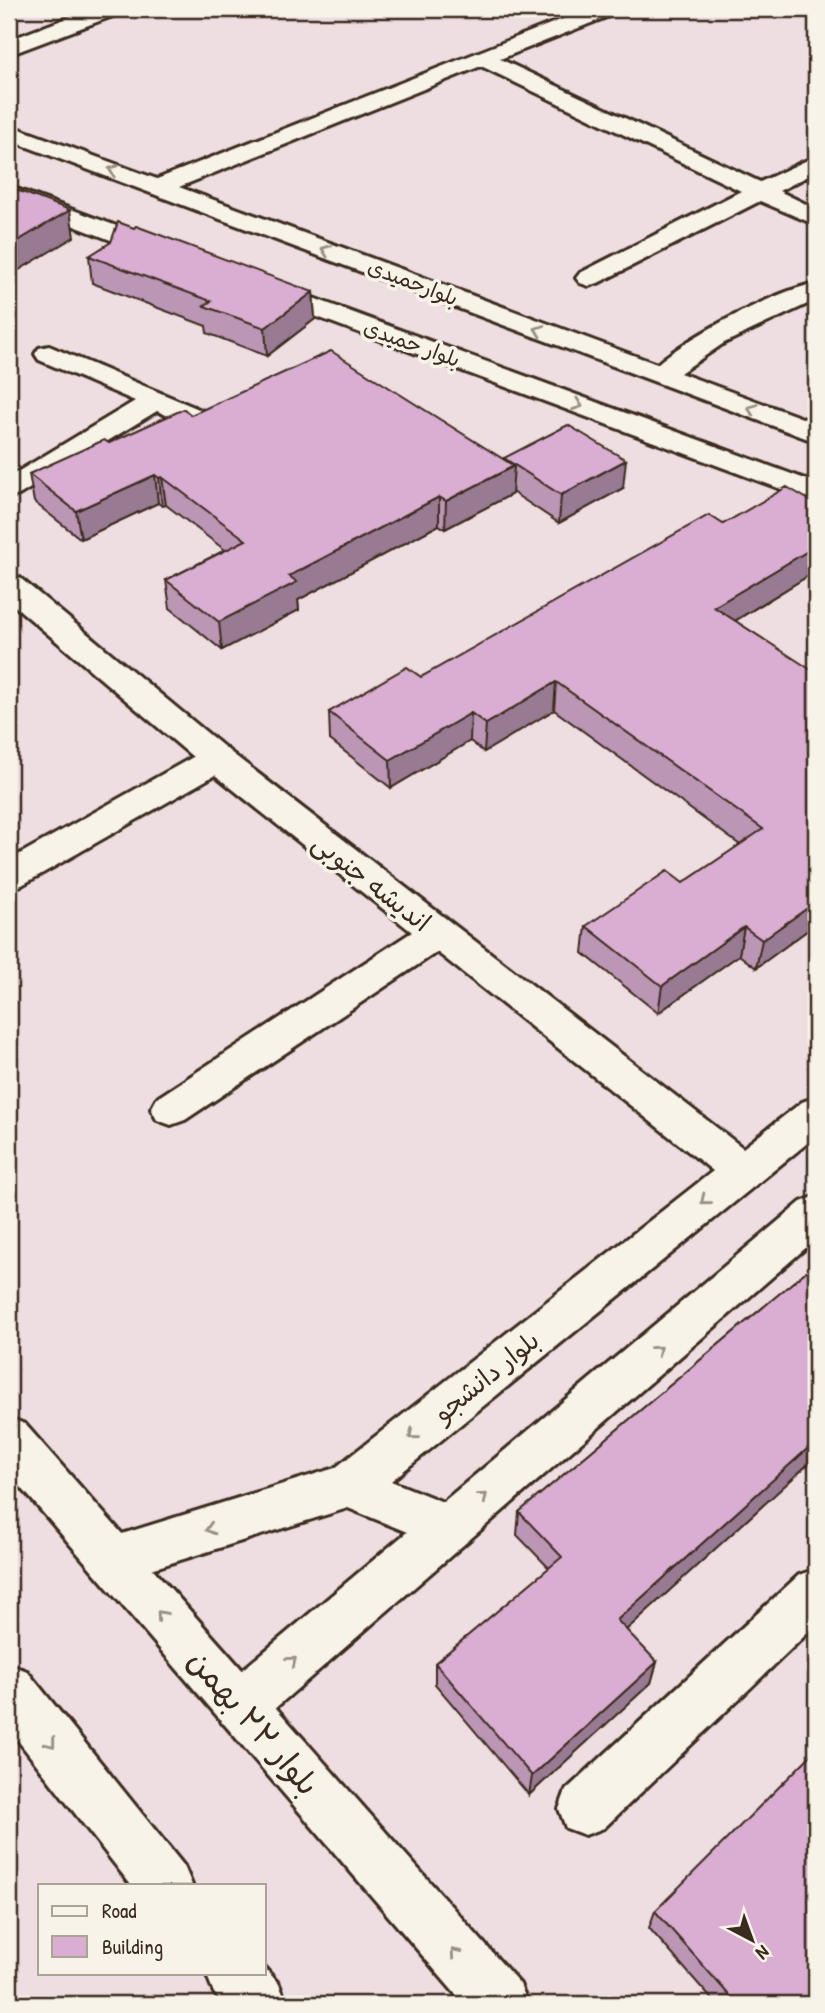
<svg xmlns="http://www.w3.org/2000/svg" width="825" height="2013" font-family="'Patrick Hand','Playpen Sans Arabic',sans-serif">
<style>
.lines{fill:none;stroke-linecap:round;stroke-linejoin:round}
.minor-casing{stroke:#3b2a1e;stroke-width:6}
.major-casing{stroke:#3b2a1e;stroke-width:6}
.minor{fill:#f7f3e8;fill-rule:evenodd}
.major{fill:#f7f3e8;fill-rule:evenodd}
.wall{fill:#bb96b5;stroke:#3b2a1e;stroke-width:2}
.shaded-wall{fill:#997a93;stroke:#3b2a1e;stroke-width:2}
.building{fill:#daaed2;stroke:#3b2a1e;stroke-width:2}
.oneway{stroke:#998e83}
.labels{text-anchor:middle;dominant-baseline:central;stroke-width:7;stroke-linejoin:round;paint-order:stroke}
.far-street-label{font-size:21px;fill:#3b2a1e;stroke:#f7f3e8}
.street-label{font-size:26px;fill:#3b2a1e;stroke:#f7f3e8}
.near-street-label{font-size:32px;fill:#3b2a1e;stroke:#f7f3e8}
</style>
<rect width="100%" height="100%" fill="#eedee1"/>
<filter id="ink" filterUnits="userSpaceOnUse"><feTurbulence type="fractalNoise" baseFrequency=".0143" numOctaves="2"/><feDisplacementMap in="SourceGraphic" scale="14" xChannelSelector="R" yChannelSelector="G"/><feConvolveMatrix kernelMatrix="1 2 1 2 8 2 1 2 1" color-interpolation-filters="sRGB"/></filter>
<g filter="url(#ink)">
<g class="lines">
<!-- minor casing -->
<g class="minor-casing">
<g id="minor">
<polygon points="91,9 121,9 118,14 9,55 9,40"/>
<path d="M588,9H617L614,14L500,59L760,182L816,156V172L779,191L816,209V225L760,201L598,283L589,286L580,283L576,278L580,273L741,191L481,66L179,187L657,364C693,334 771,293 816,283V300L724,343L680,373L816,423V442L9,140V125L157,179Z"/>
<polygon points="9,186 173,247 177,252 173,257 164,260 155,257 9,201"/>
<polygon points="267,281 816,483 816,502 258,295 254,289 258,283"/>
<polygon points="49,346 213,415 217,421 213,427 203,430 193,427 157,411 19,495 9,498 9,477 135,401 39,360 35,354 39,348"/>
<polygon points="9,575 20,578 229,751 743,1148 802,1102 816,1097 816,1136 391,1481 443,1502 801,1202 816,1196 816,1239 258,1723 240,1730 222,1723 215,1705 222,1687 407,1532 348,1508 113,1581 96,1574 89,1558 96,1542 335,1468 713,1171 437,952 185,1120 171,1125 157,1120 151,1109 157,1098 412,932 215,775 22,885 9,889 9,860 193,757 9,601"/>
<polygon points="816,1569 816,1625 604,1828 585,1835 566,1828 559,1809 566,1790 799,1575"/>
</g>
</g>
<!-- major casing -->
<g class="major-casing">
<g id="major">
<polygon points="9,1418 25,1424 520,1984 528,2004 464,2004 9,1473"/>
<polygon points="9,1664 27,1671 184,1866 192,1885 131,1885 9,1729"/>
<polygon points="264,1967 279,1984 287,2004 224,2004 214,1993 206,1973 264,1973"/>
</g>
</g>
<!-- minor -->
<use href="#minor" class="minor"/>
<!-- major -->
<use href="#major" class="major"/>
</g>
<!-- wall -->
<g class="wall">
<polygon points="89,256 313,292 315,319 267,356 207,333 206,326 92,283"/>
<polygon points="191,415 504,460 504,458 623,488 559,523 512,492 512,494 445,529 439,525 298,600 299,610 222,650 170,608 166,580 225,550 166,505 162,506 158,503 81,539 34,502 29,474 109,443"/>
<polygon points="816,504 816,571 735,621 816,924 756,968 739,955 658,1013 583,953 586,926 683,883 740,845 554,710 484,752 470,741 391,788 330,740 329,712 421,677 723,524"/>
<polygon points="816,1263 816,1457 626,1630 657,1662 651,1683 529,1795 435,1684 435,1663 549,1568 517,1535 519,1512"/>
<polygon points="655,1911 816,2004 716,2004 649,1928"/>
</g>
<!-- shaded-wall -->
<g class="shaded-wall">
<polygon points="70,210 74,237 9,276 9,246"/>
<polygon points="313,292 315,319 267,356 265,328"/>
<polygon points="626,460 623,488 559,523 561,495"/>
<polygon points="514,466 512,494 445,529 446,501"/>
<polygon points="155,475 158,503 81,539 76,511"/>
<polygon points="162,477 166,505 162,506 159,478"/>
<polygon points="439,497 439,525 298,600 299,610 222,650 219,622 289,576"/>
<polygon points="816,546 816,571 710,636 714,607"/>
<polygon points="556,682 554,710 484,752 486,724"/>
<polygon points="471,713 470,741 391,788 390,760"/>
<polygon points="816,902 816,924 756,968 762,940"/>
<polygon points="744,927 739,955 658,1013 662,986"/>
<polygon points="816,1441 816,1457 613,1642 617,1620"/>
<polygon points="657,1662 651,1683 529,1795 532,1776"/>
</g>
<!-- building -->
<g class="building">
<polygon points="14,189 70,210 9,246 9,192"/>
<polygon points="118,222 134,228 136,226 313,292 265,328 204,306 211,301 89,256 111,242"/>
<polygon points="331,351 514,466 446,501 439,497 289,576 297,582 219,622 166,580 246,540 162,477 159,478 155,475 76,511 29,474 104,440 109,443 184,409 191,415"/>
<polygon points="568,425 626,460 561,495 504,458"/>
<polygon points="787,487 816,504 816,546 714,607 816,673 816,902 762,940 744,927 662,986 586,926 667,871 683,883 763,829 556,682 486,724 471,713 390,760 329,712 407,667 421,677 709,515 723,524"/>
<polygon points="816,1263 816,1441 617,1620 657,1662 532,1776 435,1663 562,1557 519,1512"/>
<polygon points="816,1750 816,2004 737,2004 655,1911"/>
</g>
<!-- one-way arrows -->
<defs><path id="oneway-chevron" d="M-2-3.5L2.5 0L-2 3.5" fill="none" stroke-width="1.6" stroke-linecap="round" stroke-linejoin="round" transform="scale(1.75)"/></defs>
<g class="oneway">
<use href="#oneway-chevron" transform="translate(113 170) rotate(-160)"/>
<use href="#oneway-chevron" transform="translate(326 250) rotate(-159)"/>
<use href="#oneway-chevron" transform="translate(539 330) rotate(-159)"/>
<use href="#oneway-chevron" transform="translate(578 405) rotate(20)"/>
<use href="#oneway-chevron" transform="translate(752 409) rotate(-159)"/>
<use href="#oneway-chevron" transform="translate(705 1200) rotate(141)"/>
<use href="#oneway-chevron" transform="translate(657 1350) rotate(-40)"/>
<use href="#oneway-chevron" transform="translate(413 1435) rotate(141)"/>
<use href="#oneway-chevron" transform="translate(483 1497) rotate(-40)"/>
<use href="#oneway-chevron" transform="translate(210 1529) rotate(163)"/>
<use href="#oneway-chevron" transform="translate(161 1615) rotate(-131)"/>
<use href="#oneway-chevron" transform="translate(292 1661) rotate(-40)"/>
<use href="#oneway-chevron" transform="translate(51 1743) rotate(52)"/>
<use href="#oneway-chevron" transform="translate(455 1953) rotate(-131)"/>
</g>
</g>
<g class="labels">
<!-- far-street labels -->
<g class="far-street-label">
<text transform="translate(413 282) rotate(21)">بلوارحمیدی</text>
<text transform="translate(412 343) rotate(20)">بلوار حمیدی</text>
</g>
<!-- street labels -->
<g class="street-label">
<text transform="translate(372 882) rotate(38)">اندیشه جنوبی</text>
<text transform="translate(486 1376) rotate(-39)">بلوار دانشجو</text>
</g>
<!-- near-street labels -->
<g class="near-street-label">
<text transform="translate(254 1722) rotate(49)">بلوار ۲۲ بهمن</text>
</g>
</g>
<!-- margin -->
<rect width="825" height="2013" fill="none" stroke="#f7f3e8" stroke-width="35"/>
<rect x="18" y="18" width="790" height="1978" fill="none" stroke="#3b2a1e" stroke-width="2.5" filter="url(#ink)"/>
<!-- legend -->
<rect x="38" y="1884" width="228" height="91" fill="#f7f3e8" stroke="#aca397" stroke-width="2"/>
<rect x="52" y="1906" width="35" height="10" fill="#f7f3e8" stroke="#aca397" stroke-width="2"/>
<text x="102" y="1918" font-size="21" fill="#3b2a1e">Road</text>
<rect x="52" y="1936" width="35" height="21" fill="#daaed2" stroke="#aca397" stroke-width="2"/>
<text x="102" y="1954" font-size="21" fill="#3b2a1e">Building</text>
<!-- north arrow -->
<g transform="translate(752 1940) rotate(139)" stroke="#f7f3e8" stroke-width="5" paint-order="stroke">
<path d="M0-5L12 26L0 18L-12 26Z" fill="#3b2a1e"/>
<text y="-10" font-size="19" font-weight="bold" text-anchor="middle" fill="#3b2a1e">N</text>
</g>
</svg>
